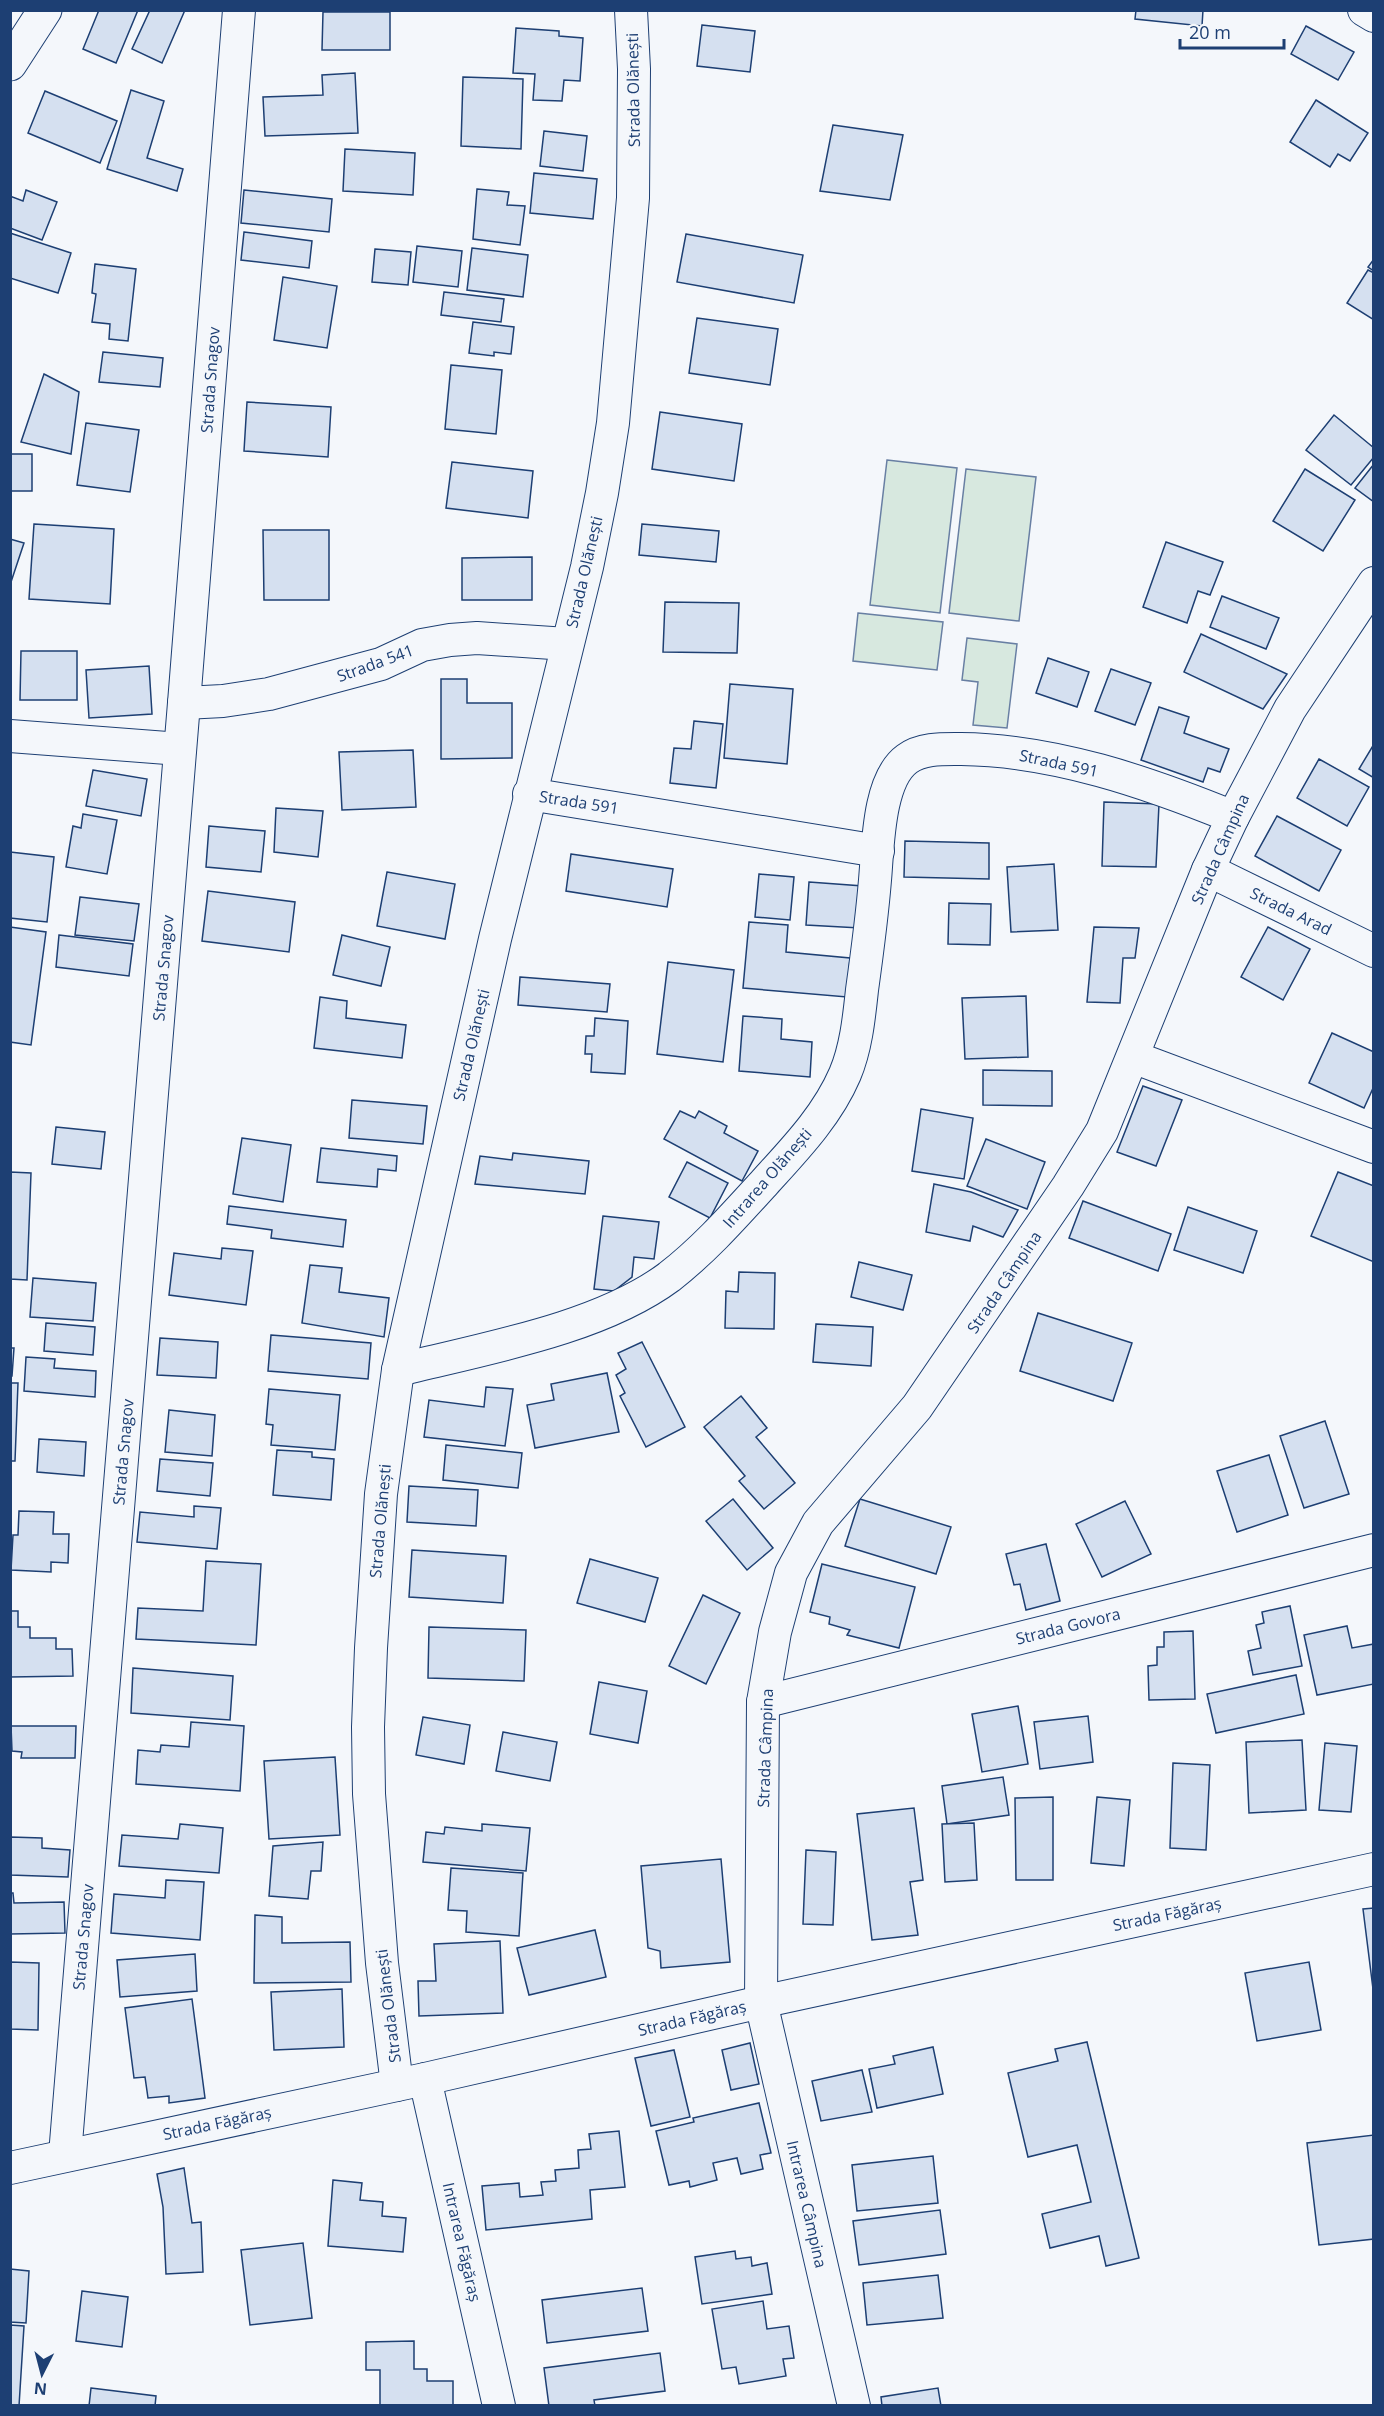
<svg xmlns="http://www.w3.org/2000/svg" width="1384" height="2416" font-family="'Open Sans',sans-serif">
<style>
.green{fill:#d7e8df;stroke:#687fa3;stroke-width:1.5}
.building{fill:#d5e0f0;stroke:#1d3f73;stroke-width:1.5}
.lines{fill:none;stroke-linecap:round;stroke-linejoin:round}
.street-casing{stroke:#1d3f73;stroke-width:34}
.secondary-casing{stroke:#1d3f73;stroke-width:35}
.street{stroke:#f4f7fb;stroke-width:32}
.secondary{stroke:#f4f7fb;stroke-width:33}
.labels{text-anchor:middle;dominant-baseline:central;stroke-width:4.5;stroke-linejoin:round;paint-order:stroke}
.street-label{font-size:16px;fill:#1d3f73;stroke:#f4f7fb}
</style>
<rect width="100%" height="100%" fill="#f4f7fb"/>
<!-- green -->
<g class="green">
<polygon points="887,460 957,468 940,613 870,605"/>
<polygon points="966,469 1036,477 1019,621 949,613"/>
<polygon points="858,613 943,622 937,670 853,661"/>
<polygon points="967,638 1017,644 1007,728 973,725 978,682 962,680"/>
</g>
<!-- building -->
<g class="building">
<polygon points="99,10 138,10 116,63 83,49"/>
<polygon points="150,10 185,10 162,63 132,49"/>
<polygon points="1136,10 1203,10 1202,26 1135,19"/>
<polygon points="323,12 390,12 390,50 322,50"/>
<polygon points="702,25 755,31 750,72 697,66"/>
<polygon points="1306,26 1354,52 1338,80 1291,54"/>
<polygon points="516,28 559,31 559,36 583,38 580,81 564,80 562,101 533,100 535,74 513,73"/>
<polygon points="355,73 358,133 265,136 263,97 323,95 322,75"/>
<polygon points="463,77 523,79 521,149 461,146"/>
<polygon points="131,90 164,101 147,158 183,169 177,191 107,169"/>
<polygon points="45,91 117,121 100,163 28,133"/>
<polygon points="1316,100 1368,133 1350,161 1338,154 1330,167 1290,142"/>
<polygon points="833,125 903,135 890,200 820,191"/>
<polygon points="544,131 587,136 583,171 540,166"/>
<polygon points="345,149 415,153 413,195 343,191"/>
<polygon points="534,173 597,179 593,219 530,213"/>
<polygon points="477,189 509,192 507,205 525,206 520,245 473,239"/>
<polygon points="26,190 57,202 42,240 10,228 10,196 23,201"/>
<polygon points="244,190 332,199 329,232 241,223"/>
<polygon points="244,232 312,241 309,268 241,260"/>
<polygon points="10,233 71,253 58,293 10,278"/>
<polygon points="686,234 803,255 794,303 677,282"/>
<polygon points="417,246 462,251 458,287 413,282"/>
<polygon points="472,248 528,255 523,297 467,290"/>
<polygon points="375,249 411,252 408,285 372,282"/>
<polygon points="1374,259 1374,271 1368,267"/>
<polygon points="95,264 136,269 128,341 109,339 110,324 92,322 96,294 92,293"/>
<polygon points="1368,270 1374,273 1374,320 1347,303"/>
<polygon points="283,277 337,286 327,348 274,340"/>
<polygon points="444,292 504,299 501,322 441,315"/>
<polygon points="697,318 778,329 770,385 689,373"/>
<polygon points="473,322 514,327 511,354 494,352 494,356 469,353"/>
<polygon points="103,352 163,358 160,387 99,382"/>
<polygon points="451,365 502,370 496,434 445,429"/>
<polygon points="44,374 79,392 71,454 21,442"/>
<polygon points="247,402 331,407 328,457 244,451"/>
<polygon points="660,412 742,424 734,481 652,469"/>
<polygon points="1334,415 1374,448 1374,457 1351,485 1306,450"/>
<polygon points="86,423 139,430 130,492 77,485"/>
<rect x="10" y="454" width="22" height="37"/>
<polygon points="452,462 533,471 528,518 446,508"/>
<polygon points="1374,464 1374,502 1355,488"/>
<polygon points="1305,469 1355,500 1323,551 1273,521"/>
<polygon points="34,524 114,529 110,604 29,599"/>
<polygon points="642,524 719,531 716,562 639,555"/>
<polygon points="263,530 329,530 329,600 264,600"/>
<polygon points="10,539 24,543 10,585"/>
<polygon points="1166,542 1223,562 1210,595 1198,591 1187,623 1143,607"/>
<polygon points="532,557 532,600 462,600 462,558"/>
<polygon points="1222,596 1279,618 1266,649 1210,627"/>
<polygon points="665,602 739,603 737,653 663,652"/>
<polygon points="1201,634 1287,674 1263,709 1184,672"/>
<polygon points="21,651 77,651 77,700 20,700"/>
<polygon points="1048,658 1089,672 1077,707 1036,693"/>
<polygon points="149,666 152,714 89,718 86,670"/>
<polygon points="1111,669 1151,683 1135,725 1095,711"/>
<polygon points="441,679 467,679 467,703 512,703 512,758 441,759"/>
<polygon points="730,684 793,689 787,764 724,758"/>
<polygon points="1159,707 1189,717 1184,733 1229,749 1220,772 1208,768 1203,782 1141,760"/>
<polygon points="694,721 723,724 716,788 670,783 674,748 691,749"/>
<polygon points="1374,744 1374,778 1359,769"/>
<polygon points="413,750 416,807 342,810 339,752"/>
<polygon points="1319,759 1369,787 1347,826 1297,798"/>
<polygon points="93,770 147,779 141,816 86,806"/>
<polygon points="1104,802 1159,804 1156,867 1102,866"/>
<polygon points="276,808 323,811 318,857 274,852"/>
<polygon points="83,814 117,820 107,874 66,867 73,826 81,828"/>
<polygon points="1277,816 1341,850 1319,891 1255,856"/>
<polygon points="209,826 265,831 261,872 206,867"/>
<polygon points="905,841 989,843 989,879 904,877"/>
<polygon points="10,852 54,857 47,922 10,918"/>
<polygon points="571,854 673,869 667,907 566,891"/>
<polygon points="1054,864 1058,930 1011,932 1007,867"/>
<polygon points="387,872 455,884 445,939 377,926"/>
<polygon points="759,874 794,877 790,920 755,917"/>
<polygon points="809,882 863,886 860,928 806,925"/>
<polygon points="208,891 295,902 289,952 202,941"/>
<polygon points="80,897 139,904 134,941 75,935"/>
<polygon points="949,903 991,904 990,945 948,944"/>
<polygon points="749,922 788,925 786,952 850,958 847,997 743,988"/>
<polygon points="10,927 46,932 31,1045 10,1042"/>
<polygon points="1094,927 1139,928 1135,958 1123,958 1120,1003 1087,1002"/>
<polygon points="1268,927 1310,949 1283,1000 1241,977"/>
<polygon points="59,935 133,944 129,976 56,967"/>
<polygon points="342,935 390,947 381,986 333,975"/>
<polygon points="668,962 734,970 723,1062 657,1054"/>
<polygon points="520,977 610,984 607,1012 518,1005"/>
<polygon points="1026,996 1028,1057 965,1059 962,998"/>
<polygon points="320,997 347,1001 346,1018 406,1025 402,1058 314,1048"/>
<polygon points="743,1016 782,1019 781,1039 812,1042 810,1077 739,1071"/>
<polygon points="595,1018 628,1021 625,1074 591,1072 592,1054 585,1054 586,1036 594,1036"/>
<polygon points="1332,1033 1374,1052 1374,1086 1364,1108 1309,1083"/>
<polygon points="983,1070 1052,1071 1052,1106 983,1105"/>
<polygon points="1143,1086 1182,1100 1156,1166 1117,1152"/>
<polygon points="352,1100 427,1106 423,1144 349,1138"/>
<polygon points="921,1109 973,1118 964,1179 912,1171"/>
<polygon points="680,1111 695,1118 699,1111 727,1126 724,1133 758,1151 742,1181 664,1139"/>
<polygon points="56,1127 105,1132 101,1169 52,1164"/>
<polygon points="242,1138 291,1145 283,1202 233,1194"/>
<polygon points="986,1139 1045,1162 1027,1209 967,1186"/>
<polygon points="321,1148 397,1156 396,1171 378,1169 377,1187 317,1182"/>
<polygon points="513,1153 589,1161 585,1194 475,1184 480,1156 512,1160"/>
<polygon points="687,1162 728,1183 710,1218 669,1197"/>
<polygon points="10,1172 31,1173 27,1280 10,1279"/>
<polygon points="1338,1172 1374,1186 1374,1262 1311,1236"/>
<polygon points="934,1184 971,1192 1018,1210 1003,1237 973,1226 970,1241 926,1232"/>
<polygon points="1083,1201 1171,1234 1158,1271 1069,1238"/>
<polygon points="229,1206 346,1220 343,1247 271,1238 272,1230 227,1224"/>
<polygon points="1188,1207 1257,1231 1243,1273 1174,1250"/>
<polygon points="603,1216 659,1222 654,1259 634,1257 632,1277 614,1291 594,1289"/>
<polygon points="222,1248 253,1251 246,1305 169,1295 174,1253 221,1259"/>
<polygon points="859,1262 912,1275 903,1310 851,1297"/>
<polygon points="310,1265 342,1268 339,1292 389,1298 384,1337 302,1323"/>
<polygon points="739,1272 775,1273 774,1329 725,1328 726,1291 738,1292"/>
<polygon points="33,1278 96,1283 93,1321 30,1317"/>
<polygon points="1038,1313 1132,1343 1113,1401 1020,1371"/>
<polygon points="46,1323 95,1327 93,1355 44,1351"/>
<polygon points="816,1324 873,1327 871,1366 813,1362"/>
<polygon points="271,1335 371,1343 368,1379 268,1371"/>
<polygon points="160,1338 218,1342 216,1378 157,1375"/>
<polygon points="642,1342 685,1427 646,1447 620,1396 625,1393 616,1375 626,1369 618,1353"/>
<polygon points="10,1348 14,1348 12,1376 10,1376"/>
<polygon points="26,1357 55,1359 54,1368 96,1371 95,1397 24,1391"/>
<polygon points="607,1373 619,1432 535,1448 527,1405 554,1400 551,1384"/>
<polygon points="10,1383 18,1383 15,1461 10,1461"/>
<polygon points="486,1387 513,1389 505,1446 424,1437 429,1400 484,1407"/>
<polygon points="269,1389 340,1395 335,1450 271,1445 273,1425 266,1424"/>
<polygon points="741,1396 767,1428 756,1437 795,1483 764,1509 739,1481 745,1476 704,1427"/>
<polygon points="169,1410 215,1415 212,1456 165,1452"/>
<polygon points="1325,1421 1349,1494 1304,1508 1280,1436"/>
<polygon points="39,1439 86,1442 84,1476 37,1472"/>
<polygon points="446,1445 522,1453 518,1488 443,1480"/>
<polygon points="277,1450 312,1452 312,1457 334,1459 331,1500 273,1495"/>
<polygon points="1269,1455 1288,1515 1237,1532 1217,1471"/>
<polygon points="160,1459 213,1463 210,1496 157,1491"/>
<polygon points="409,1486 478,1490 476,1526 407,1522"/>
<polygon points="733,1499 773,1548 747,1570 706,1521"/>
<polygon points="860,1499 951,1527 936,1574 845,1546"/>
<polygon points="1125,1501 1151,1554 1102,1577 1076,1524"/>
<polygon points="194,1506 221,1508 217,1549 137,1542 140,1512 194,1517"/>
<polygon points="19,1511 54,1512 53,1534 69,1534 68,1563 51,1562 51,1572 11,1570 13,1535 18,1535"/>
<polygon points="1046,1544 1060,1601 1026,1610 1020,1584 1014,1585 1006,1554"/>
<polygon points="412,1550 506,1556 503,1603 409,1597"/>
<polygon points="590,1559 658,1578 645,1622 577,1603"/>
<polygon points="206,1561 261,1564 256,1645 136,1639 138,1608 203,1611"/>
<polygon points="822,1564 915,1587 899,1648 847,1635 850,1630 829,1624 830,1617 810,1612"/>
<polygon points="703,1595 740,1613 706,1684 669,1666"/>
<polygon points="1290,1606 1302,1666 1253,1675 1248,1651 1261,1648 1256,1625 1264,1623 1262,1612"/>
<polygon points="10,1611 18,1611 18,1627 30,1627 30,1638 56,1638 56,1649 72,1649 73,1676 10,1677"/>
<polygon points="1347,1626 1352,1648 1374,1644 1374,1684 1317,1695 1304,1635"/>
<polygon points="429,1627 526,1630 524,1681 428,1678"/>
<polygon points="1193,1631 1195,1699 1149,1700 1148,1666 1157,1665 1157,1647 1164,1647 1164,1632"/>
<polygon points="133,1668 233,1676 230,1720 131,1713"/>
<polygon points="1296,1675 1304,1714 1216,1733 1207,1694"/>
<polygon points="599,1682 647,1691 638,1743 590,1734"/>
<polygon points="1018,1706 1028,1764 982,1772 972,1714"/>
<polygon points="1088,1716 1093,1762 1040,1769 1034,1722"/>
<polygon points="423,1717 470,1725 464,1764 416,1755"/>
<polygon points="191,1722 244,1726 240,1791 136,1784 138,1750 160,1752 161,1745 189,1747"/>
<polygon points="11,1726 76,1726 75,1758 21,1758 22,1752 12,1751"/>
<polygon points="503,1732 557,1742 550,1781 496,1771"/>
<polygon points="1302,1740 1306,1810 1249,1813 1246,1742"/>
<polygon points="1325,1743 1357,1746 1351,1812 1319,1810"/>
<polygon points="335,1757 340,1835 269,1839 264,1761"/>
<polygon points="1173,1763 1210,1765 1206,1850 1170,1848"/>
<polygon points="1003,1777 1009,1815 947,1824 942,1786"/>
<polygon points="1053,1797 1053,1880 1016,1880 1015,1798"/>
<polygon points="1097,1797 1130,1800 1124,1866 1091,1863"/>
<polygon points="914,1808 923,1880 910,1882 918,1935 872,1940 857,1814"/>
<polygon points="974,1823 977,1880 945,1882 942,1824"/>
<polygon points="180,1824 223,1828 219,1873 119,1866 122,1835 178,1839"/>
<polygon points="482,1824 530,1828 526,1871 423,1862 426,1832 444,1834 445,1827 482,1831"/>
<polygon points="10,1837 42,1838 42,1848 70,1850 68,1877 10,1875"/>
<polygon points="323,1842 321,1871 311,1871 308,1899 269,1896 273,1846"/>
<polygon points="806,1850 836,1852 833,1925 803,1924"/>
<polygon points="721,1859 730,1962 661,1968 660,1951 648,1948 641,1866"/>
<polygon points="451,1868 523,1873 519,1936 466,1932 467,1911 448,1910"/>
<polygon points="166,1880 204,1882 200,1940 111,1933 114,1894 165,1898"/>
<polygon points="10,1893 13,1893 14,1903 64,1902 65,1933 10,1934"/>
<polygon points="1374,1908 1374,1997 1363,1909"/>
<polygon points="255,1915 282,1917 282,1943 350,1942 351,1982 254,1983"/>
<polygon points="595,1930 606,1977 529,1995 517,1948"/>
<polygon points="500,1941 503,2013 419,2016 418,1981 436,1981 434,1944"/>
<polygon points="195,1954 197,1991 120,1997 117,1960"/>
<polygon points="10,1962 39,1963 38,2030 10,2029"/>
<polygon points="1309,1962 1321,2030 1257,2041 1245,1973"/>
<polygon points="342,1989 344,2047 274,2050 271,1992"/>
<polygon points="192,1999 205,2098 169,2103 169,2096 148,2098 145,2077 134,2078 125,2008"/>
<polygon points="1087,2042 1139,2258 1106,2266 1099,2236 1050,2248 1042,2214 1091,2202 1077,2145 1028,2157 1008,2073 1058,2061 1055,2049"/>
<polygon points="750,2043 759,2084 731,2090 722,2050"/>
<polygon points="933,2047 943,2094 877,2108 869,2069 895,2064 893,2056"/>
<polygon points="674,2050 690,2117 651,2126 635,2058"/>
<polygon points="862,2070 872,2112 821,2121 812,2081"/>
<polygon points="759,2103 771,2153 760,2155 763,2169 741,2174 737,2158 713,2163 717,2180 690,2187 689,2181 669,2185 656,2131 694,2122 693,2118"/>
<polygon points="619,2131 625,2187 590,2190 592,2219 486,2230 482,2186 519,2183 520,2197 543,2195 541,2182 556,2181 555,2170 579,2168 578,2150 591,2149 589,2134"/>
<polygon points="1374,2135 1374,2239 1319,2245 1307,2143"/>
<polygon points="933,2156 938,2203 857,2211 852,2165"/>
<polygon points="184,2168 192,2223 201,2222 203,2272 166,2274 163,2207 157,2174"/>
<polygon points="333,2180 362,2183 360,2200 383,2202 382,2216 406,2218 403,2252 328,2246"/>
<polygon points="940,2210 946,2254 859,2265 853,2221"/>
<polygon points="303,2243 312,2318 250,2325 241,2250"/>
<polygon points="735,2251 736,2259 751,2257 752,2266 767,2263 772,2294 702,2304 695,2257"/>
<polygon points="10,2269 29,2271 26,2323 10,2322"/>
<polygon points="938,2275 943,2318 867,2325 863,2283"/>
<polygon points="642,2288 648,2331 547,2343 542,2300"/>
<polygon points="82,2291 128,2297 122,2347 76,2341"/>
<polygon points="763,2301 767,2329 789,2326 794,2358 783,2359 786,2376 739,2384 736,2367 722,2369 712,2309"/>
<polygon points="10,2325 24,2326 19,2406 10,2406"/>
<polygon points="414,2341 414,2369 427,2369 427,2381 453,2381 453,2406 380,2406 380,2370 366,2370 366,2342"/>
<polygon points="660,2353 665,2391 594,2400 595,2406 549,2406 544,2368"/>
<polygon points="91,2388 156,2396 155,2406 89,2406"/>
<polygon points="938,2388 941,2406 882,2406 881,2397"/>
</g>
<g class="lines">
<!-- street casing -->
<g class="street-casing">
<g id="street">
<polyline points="1364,10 1374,16"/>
<polyline points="184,703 223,701 269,694 381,664 422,645 450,640 477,638 567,644"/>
<polyline points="10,736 180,749"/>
<polyline points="529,794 878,851"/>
<polyline points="1208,870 1374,951"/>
<polyline points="1133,1057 1374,1147"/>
<path d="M398,1370C482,1349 599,1329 669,1277C705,1249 734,1216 765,1182C795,1149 827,1116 845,1074C856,1048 859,1018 862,990C867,954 872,917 875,880C878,847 878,780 907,759C922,748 943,749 961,749C1054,750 1147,782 1233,817"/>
<polyline points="763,1702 1374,1550"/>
<polyline points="425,2079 499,2406"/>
<polyline points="397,2085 382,1963 369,1794 368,1727 371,1648 381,1494 398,1370 495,939 587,567 602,493 613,423 633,198 634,69 631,10"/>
<polyline points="65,2155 184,703 239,10"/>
<polyline points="10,2168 425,2079 761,2002 1374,1869"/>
<polyline points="854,2406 761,2002 763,1702 775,1632 791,1573 818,1523 917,1407 1068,1186 1102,1131 1208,870 1233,817 1290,709 1374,583"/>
</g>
</g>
<!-- secondary casing -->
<g class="secondary-casing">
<polyline id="secondary" points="10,64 45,10"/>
</g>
<!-- street -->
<use href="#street" class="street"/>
<!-- secondary -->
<use href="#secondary" class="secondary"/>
</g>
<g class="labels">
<!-- street labels -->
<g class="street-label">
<text transform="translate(633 90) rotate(-91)">Strada Olănești</text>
<text transform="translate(210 380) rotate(-86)">Strada Snagov</text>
<text transform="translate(584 572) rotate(-77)">Strada Olănești</text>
<text transform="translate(375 663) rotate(-20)">Strada 541</text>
<text transform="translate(1059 763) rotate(12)">Strada 591</text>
<text transform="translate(579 802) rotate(9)">Strada 591</text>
<text transform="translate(1220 849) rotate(-66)">Strada Câmpina</text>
<text transform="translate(1291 911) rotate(26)">Strada Arad</text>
<text transform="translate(163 968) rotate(-85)">Strada Snagov</text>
<text transform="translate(471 1045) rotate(-77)">Strada Olănești</text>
<text transform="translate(767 1178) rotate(-49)">Intrarea Olănești</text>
<text transform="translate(1004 1282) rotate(-56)">Strada Câmpina</text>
<text transform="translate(123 1452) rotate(-85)">Strada Snagov</text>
<text transform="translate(380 1521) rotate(-85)">Strada Olănești</text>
<text transform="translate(1068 1626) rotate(-14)">Strada Govora</text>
<text transform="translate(765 1748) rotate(-88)">Strada Câmpina</text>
<text transform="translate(1167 1914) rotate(-12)">Strada Făgăraș</text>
<text transform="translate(83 1937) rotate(-85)">Strada Snagov</text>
<text transform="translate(388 2006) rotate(-97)">Strada Olănești</text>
<text transform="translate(692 2018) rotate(-13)">Strada Făgăraș</text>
<text transform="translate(217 2123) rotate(-12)">Strada Făgăraș</text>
<text transform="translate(807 2204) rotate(77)">Intrarea Câmpina</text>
<text transform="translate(462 2242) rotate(77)">Intrarea Făgăraș</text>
</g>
</g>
<!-- border -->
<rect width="1384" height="2416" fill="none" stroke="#1d3f73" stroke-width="24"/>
<!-- north arrow -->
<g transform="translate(42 2374) rotate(186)" stroke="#f4f7fb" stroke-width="4.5" paint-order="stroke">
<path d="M0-4.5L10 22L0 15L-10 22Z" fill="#1d3f73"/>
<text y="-9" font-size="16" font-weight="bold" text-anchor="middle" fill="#1d3f73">N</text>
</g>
<!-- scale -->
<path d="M1180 39v9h104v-9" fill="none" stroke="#1d3f73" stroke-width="3"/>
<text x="1189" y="39" font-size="18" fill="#1d3f73" stroke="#f4f7fb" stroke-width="4.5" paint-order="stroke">20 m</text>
</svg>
